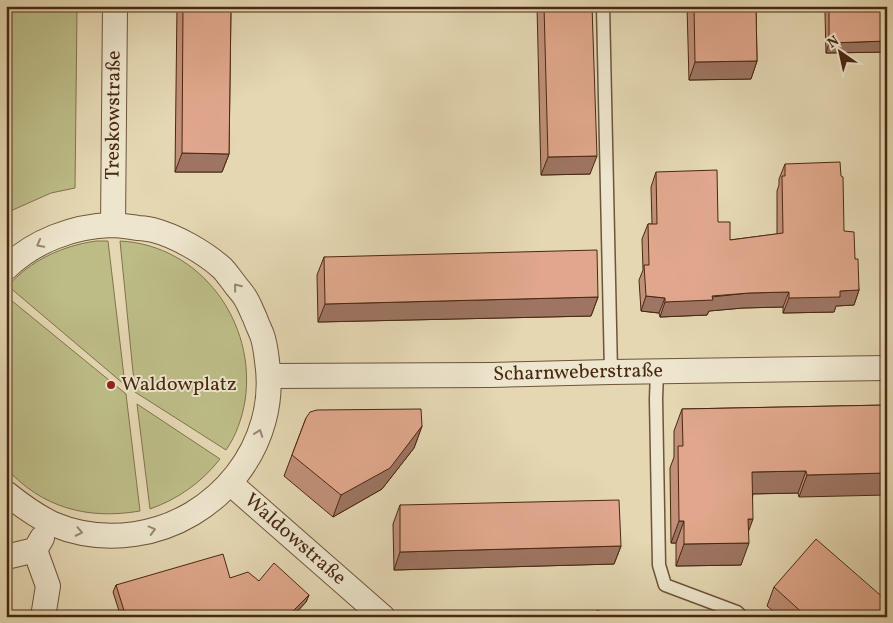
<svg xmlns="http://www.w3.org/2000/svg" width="893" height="623" font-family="Vollkorn,serif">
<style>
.green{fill:#bcbc87;stroke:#82724c}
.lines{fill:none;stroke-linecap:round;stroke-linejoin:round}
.lane-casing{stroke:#6f5439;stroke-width:15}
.street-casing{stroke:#6f5439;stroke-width:26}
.lane{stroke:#ede5cd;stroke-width:12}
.street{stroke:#ede5cd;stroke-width:24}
.wall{fill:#c19078;stroke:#482811}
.shaded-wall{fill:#9d7562;stroke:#482811}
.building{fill:#e0a78c;stroke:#482811}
.oneway{stroke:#9a866f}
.poi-dot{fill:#8f2418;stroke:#ede5cd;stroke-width:2}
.labels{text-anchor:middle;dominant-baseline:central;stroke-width:4;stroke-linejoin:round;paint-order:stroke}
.street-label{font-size:20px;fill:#482811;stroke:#ede5cd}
.poi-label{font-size:20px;fill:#482811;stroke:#ede5cd;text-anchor:start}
</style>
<rect width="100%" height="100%" fill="#e4d7b2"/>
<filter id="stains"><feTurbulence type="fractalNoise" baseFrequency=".004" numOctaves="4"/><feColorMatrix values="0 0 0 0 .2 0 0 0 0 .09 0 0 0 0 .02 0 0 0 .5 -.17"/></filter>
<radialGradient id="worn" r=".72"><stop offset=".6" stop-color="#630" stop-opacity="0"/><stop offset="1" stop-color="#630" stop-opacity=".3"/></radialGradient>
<!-- green -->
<g class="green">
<polygon points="6,6 77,9 75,188 51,193 6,213"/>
<path d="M96,241H108L125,385L8,286C31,260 62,246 96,241Z"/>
<path d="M120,241C201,245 257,323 245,401C242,418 236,436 226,450L135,392Z"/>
<path d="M6,296L126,394L140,511C88,520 42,508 6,468Z"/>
<path d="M137,404L220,459C201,483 178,499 150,509Z"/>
</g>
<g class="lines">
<!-- lane casing -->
<g class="lane-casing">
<g id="lane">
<polyline points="603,6 611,372"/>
<polyline points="657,371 656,399 659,565 665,585 737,612 742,617"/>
</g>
</g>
<!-- street casing -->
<g class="street-casing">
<g id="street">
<path id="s1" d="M113,225L115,6"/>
<path d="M6,268C34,241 73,226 112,225C120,225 130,227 138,228C143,228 148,229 153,230C176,236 204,252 222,268C226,272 230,278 234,283C238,289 244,294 247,301C250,306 252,312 255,318C257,324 260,330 262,335C265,343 266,353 267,361C280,445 217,522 135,534C107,538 79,535 53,524C36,516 21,505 6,493"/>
<path id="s2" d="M269,376L491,375L611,372L887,368"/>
<path id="s3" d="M230,483L383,617"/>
<polyline points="35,550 48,586 43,617"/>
<polyline points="6,557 35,550 42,538"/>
</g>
</g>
<!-- lane -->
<use href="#lane" class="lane"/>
<!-- street -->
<use href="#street" class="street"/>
</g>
<!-- wall -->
<g class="wall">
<polygon points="177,6 231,6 229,154 222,172 175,172"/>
<polygon points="537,6 592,6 590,174 541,175"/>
<polygon points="687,6 756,6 757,61 751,79 689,80"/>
<polygon points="827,6 887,6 887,52 826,53 825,13"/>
<polygon points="785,164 844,231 855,259 859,290 854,305 836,306 834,312 783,313 783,307 743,308 709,311 707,315 660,317 659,313 641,311 639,280 643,270 642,239 648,224 652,224 651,187 656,172 718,222 730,240 777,234 777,191 779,185 779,179"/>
<polygon points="324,257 598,297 591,316 318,322 317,275"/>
<polygon points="887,405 799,497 798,493 753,494 748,533 741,565 676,566 676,543 671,543 670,468 674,457 674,431 682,409"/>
<polygon points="306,418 422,426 414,448 382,489 333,517 284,476"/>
<polygon points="400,505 621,546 614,564 394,570 393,524"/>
<polygon points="230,578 259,581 309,595 306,602 292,617 121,617 113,592 116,585"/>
<polygon points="774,587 887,617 780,617 767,606"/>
</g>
<!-- shaded-wall -->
<g class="shaded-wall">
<polygon points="887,41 887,52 826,53 829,43"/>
<polygon points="757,61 751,79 689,80 695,62"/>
<polygon points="182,153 229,154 222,172 175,172"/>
<polygon points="597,156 590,174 541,175 548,157"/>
<polygon points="859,290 854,305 836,306 834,312 783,313 789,298 840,291"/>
<polygon points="789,292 783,307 743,308 709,311 707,315 660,317 665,302 749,293"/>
<polygon points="646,296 665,298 659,313 641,311"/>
<polygon points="598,297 591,316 318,322 325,304"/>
<polygon points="422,426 414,448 382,489 333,517 341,495"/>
<polygon points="806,471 798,493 744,494 752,472"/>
<polygon points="887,473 887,495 799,497 807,475"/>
<polygon points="748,519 753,519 745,541"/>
<polygon points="679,521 684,521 676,543 671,543"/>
<polygon points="749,543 741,565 676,566 684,544"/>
<polygon points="621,546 614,564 394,570 400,552"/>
<polygon points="309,595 306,602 292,617 287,617"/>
</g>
<!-- building -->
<g class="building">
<polygon points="183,6 231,6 229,154 182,153"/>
<polygon points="544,6 592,6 597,156 548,157"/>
<polygon points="694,6 756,6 757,61 695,62"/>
<polygon points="829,6 887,6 887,41 829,43"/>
<polygon points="840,162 841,176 843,177 844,231 854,232 855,259 858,259 859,290 840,291 840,297 789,298 789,292 749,293 712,296 713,300 665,302 665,298 646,296 644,265 649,265 648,224 657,224 656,172 717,170 718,222 730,222 730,240 783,233 782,176 785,176 785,164"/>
<polygon points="597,250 598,297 325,304 324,257"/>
<polygon points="887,405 887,473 807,475 806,471 752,472 753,519 748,519 749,543 684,544 684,521 679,521 678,446 683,446 682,409"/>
<polygon points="421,409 422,426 390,468 341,495 292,455 306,418 310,412 317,410"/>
<polygon points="619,500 621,546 400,552 400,505"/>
<polygon points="816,539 887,601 887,617 807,617 774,587"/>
<polygon points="223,554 230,578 248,572 259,581 274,563 309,595 287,617 126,617 116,585"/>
<polygon points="597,610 615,617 593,617"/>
</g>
<!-- one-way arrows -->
<defs><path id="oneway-chevron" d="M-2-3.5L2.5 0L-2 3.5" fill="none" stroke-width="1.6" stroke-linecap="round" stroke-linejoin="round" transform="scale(1.25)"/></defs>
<g class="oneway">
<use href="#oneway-chevron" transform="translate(40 244) rotate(152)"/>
<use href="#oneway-chevron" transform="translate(237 287) rotate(-129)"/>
<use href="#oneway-chevron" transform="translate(259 433) rotate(-70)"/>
<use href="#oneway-chevron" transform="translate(152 530) rotate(-15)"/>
<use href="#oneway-chevron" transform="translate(79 532) rotate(12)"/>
</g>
<!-- markers -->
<circle class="poi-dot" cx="111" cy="385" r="5"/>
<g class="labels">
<!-- street labels -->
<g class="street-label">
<text stroke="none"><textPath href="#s1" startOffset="110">Treskowstraße</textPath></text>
<text stroke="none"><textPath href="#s2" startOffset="309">Scharnweberstraße</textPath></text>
<text stroke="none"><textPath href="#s3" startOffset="86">Waldowstraße</textPath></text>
</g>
<!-- poi labels -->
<g class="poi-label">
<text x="121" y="385">Waldowplatz</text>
</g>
</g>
<!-- margin -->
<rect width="893" height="623" fill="none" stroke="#e4d7b2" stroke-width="25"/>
<rect x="8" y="8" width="878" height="608" fill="none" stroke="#482811" stroke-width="2.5"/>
<rect x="12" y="12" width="868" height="598" fill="none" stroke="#482811"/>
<!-- north arrow -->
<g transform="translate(840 52) rotate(326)" stroke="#ede5cd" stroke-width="4" paint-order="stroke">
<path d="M0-4L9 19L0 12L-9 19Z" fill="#482811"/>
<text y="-8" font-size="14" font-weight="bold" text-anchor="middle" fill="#482811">N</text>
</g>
<rect width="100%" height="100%" filter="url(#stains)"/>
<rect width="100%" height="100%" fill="url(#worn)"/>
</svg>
